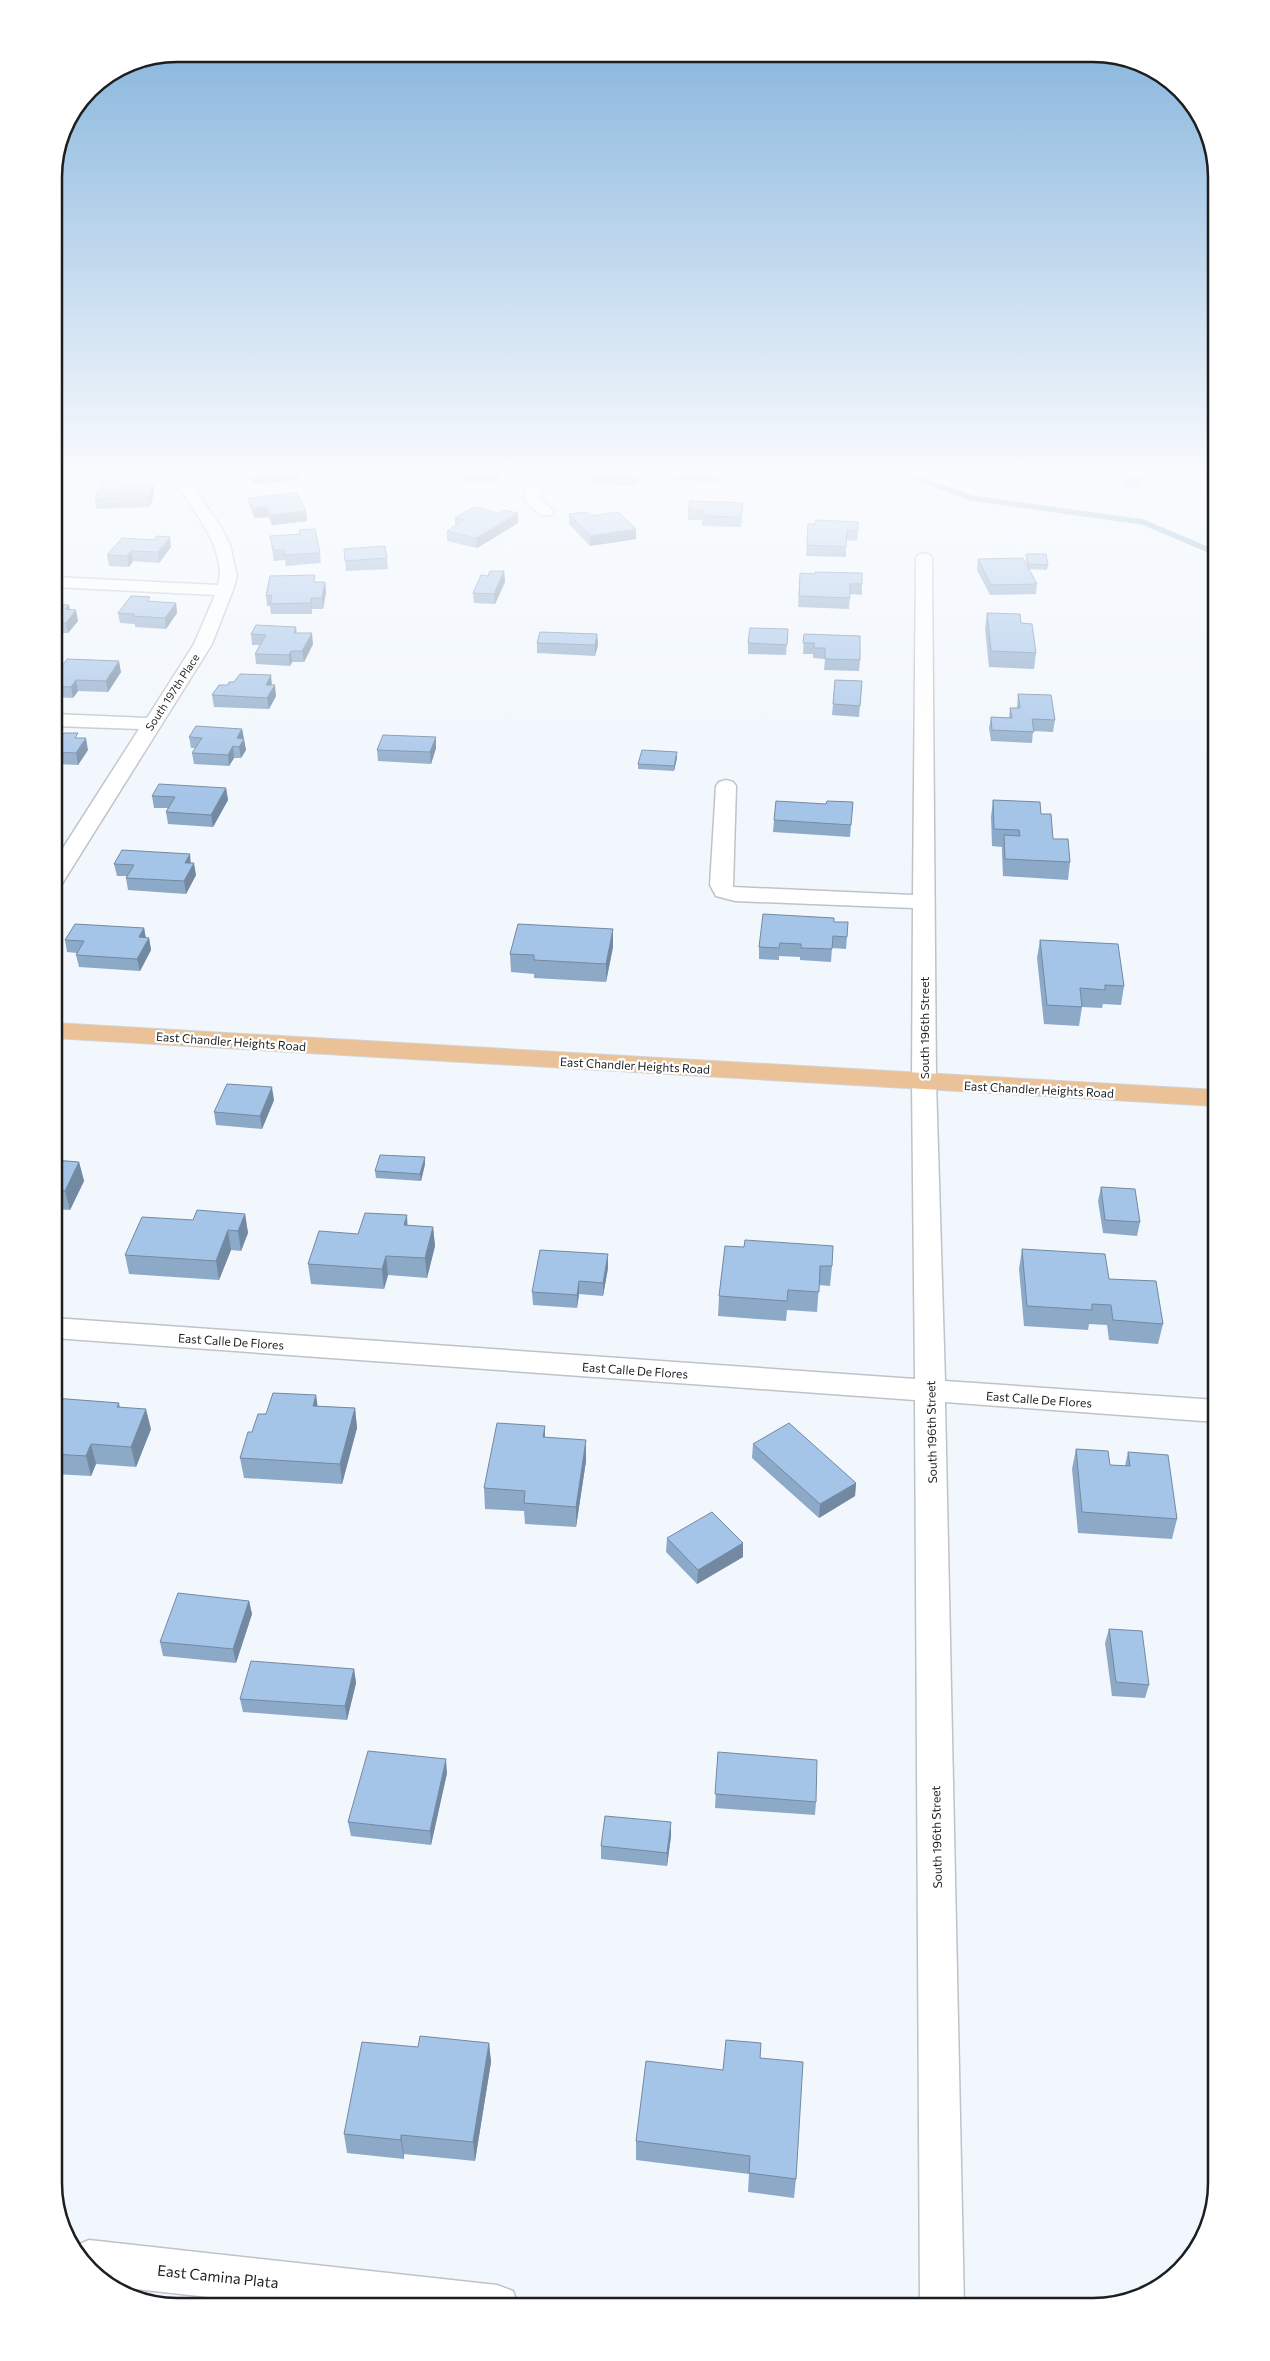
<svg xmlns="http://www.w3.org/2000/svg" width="1270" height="2361" font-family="Commissioner,sans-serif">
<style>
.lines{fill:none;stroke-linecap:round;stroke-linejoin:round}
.stream{stroke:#7fa9c5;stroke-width:5.5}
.minor-casing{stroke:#bec3c9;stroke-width:3}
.major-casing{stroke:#d2d2d2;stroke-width:2}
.minor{fill:#fff;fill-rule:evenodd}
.major{fill:#ebc297;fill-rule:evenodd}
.wall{fill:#8da9c8}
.shaded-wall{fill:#7389a2}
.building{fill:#a4c4e8;stroke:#7389a2}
.labels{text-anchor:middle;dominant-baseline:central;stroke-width:4.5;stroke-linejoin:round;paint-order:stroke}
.far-street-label{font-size:11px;fill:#1c1e20;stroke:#fff}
.street-label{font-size:12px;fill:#1c1e20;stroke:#fff}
.near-street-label{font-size:15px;fill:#1c1e20;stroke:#fff}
.rim{fill:none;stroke:#1c1e20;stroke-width:2.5}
</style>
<rect width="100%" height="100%" fill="#f1f7fd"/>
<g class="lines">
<!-- stream -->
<polyline class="stream" points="895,470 971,498 1143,522 1216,553"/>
<!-- minor casing -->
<g class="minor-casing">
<g id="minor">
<path d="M168,470H182L221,527L230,545L237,576L233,590L212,644L65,879L62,884L54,885V862L139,729L54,726V714L147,718L194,644L215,595L54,587V577L218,585C229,548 185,500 168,470Z"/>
<polygon points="533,470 549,470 539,496 554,512 552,515 540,515 529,505 523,496"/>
<polygon points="924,553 930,555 932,558 936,1082 945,1381 1216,1400 1216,1422 945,1402 964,2307 920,2307 915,1400 54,1338 54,1318 915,1379 912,1082 913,908 735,901 716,896 710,885 716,786 719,782 726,780 733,782 736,786 733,887 913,895 916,558 918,555"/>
<polygon points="89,2240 497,2285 513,2291 519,2307 299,2307 108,2286 75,2246"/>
</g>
</g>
<!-- major casing -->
<g class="major-casing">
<polygon id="major" points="54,1023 1216,1090 1216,1106 54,1038"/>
</g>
<!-- minor -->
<use href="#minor" class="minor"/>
<!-- major -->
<use href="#major" class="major"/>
</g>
<!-- wall -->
<g class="wall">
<polygon points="245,470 300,470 301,479 254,485"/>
<polygon points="355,470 407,470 407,474 406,478 355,476"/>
<polygon points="459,470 502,470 496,483 459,482 458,472"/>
<polygon points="581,470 639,470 639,473 636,486 593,484 592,476 581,471"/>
<polygon points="675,470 720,470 718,483 674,480"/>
<polygon points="1144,479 1137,488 1124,486 1125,481"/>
<polygon points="121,485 153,485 154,494 150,507 96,509 95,499"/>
<polygon points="248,498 306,511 307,521 272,525 268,517 255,518 250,508"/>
<polygon points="743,503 741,527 702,526 702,520 688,520 688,510"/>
<polygon points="569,514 591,516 636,539 590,546 569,524"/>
<polygon points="455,518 518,523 477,548 447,541 447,531 455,526"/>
<polygon points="808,524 858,531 857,541 846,540 846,557 806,556"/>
<polygon points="299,530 320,553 321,563 286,566 285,560 274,561 270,536 300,534"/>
<polygon points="122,538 171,547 159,563 133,561 129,567 109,566 107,555"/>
<polygon points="344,549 387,558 388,569 346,571"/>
<polygon points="1026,554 1048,565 1047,570 1029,569 1037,584 1036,594 990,595 977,570 978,559 1027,565 1026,559"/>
<polygon points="504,571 505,582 495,604 474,603 473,593 488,576"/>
<polygon points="800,573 862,584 862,595 850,594 849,609 798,607"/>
<polygon points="315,582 325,582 326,592 323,609 312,609 312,614 271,614 270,606 267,606 266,596"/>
<polygon points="54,598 56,604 70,610 78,621 68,633 54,633"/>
<polygon points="151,602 176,603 177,613 166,629 135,627 135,624 120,623 118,613"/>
<polygon points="987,613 1021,623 1036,653 1034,669 989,667 985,629"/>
<polygon points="296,627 297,633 313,644 304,662 292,662 290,666 256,664 255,654 260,645 252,645 251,634"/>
<polygon points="788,629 786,655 748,654 748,643"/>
<polygon points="597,634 598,645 595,656 537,653 537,643"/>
<polygon points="804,634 860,660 859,671 824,670 825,659 813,658 813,654 803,654"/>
<polygon points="121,672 108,692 78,691 73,698 54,697 54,678"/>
<polygon points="835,680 862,681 859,717 832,715"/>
<polygon points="228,685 276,696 269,709 214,707 212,695"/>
<polygon points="1018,694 1055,720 1053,732 1033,731 1032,743 991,741 989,728 991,717 1009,718 1010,708 1017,708"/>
<polygon points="242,729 246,750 241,758 234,758 229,766 194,764 192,753 195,748 191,748 189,737"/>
<polygon points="54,735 79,738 88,750 78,765 55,764 54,765"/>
<polygon points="436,748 431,764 378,761 377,750"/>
<polygon points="677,758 674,771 638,769 638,764"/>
<polygon points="226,788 228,800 213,827 168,824 166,812 168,808 154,808 152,796"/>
<polygon points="993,800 1041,814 1053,839 1070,862 1068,880 1003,876 1002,853 1002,847 992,846 991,817"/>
<polygon points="774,820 851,825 850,837 773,832"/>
<polygon points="191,863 196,875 186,894 128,890 126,878 127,876 117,876 114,864"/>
<polygon points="834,922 847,937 846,949 832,948 831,962 800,960 800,957 779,956 779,960 759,959 759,947"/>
<polygon points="144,928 146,938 149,938 151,950 140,971 79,967 76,955 77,953 67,952 65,940"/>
<polygon points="1040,940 1124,986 1121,1005 1103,1004 1102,1008 1082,1007 1079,1026 1044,1024 1037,958"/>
<polygon points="613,947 606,982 534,978 534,974 511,972 510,954"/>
<polygon points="274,1100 262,1129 216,1125 214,1112"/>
<polygon points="54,1160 79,1162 84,1181 70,1210 54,1209"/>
<polygon points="425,1164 421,1181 376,1178 375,1171"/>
<polygon points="1101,1187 1140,1222 1137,1236 1103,1233 1098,1201"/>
<polygon points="245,1214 248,1233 241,1251 231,1250 219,1280 129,1274 125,1255 193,1220"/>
<polygon points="407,1225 433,1227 435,1246 427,1278 388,1275 384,1289 311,1284 308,1264"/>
<polygon points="725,1246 832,1266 830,1286 819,1285 817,1312 787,1310 786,1321 718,1316 719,1296"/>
<polygon points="1022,1249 1109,1279 1163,1324 1158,1344 1109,1340 1107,1325 1089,1324 1088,1330 1024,1326 1019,1269"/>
<polygon points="608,1254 608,1268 603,1296 579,1294 577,1308 533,1305 532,1292"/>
<polygon points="316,1395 317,1406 355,1408 357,1428 342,1484 244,1478 240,1458 252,1432 266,1414"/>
<polygon points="54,1398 119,1403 120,1407 151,1429 136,1467 96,1464 91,1476 54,1474"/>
<polygon points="545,1438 586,1461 576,1527 525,1524 524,1511 485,1509 484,1488"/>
<polygon points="753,1444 856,1483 855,1496 819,1518 752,1458"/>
<polygon points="1076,1449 1110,1465 1125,1466 1128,1452 1177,1519 1172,1539 1078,1533 1072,1469"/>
<polygon points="667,1538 743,1543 743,1557 697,1584 666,1552"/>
<polygon points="249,1601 252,1614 236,1663 163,1656 160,1642"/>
<polygon points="1109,1629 1149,1685 1145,1698 1112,1696 1105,1643"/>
<polygon points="354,1669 356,1683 347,1720 243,1712 240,1699"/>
<polygon points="718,1752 816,1802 815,1815 715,1808"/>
<polygon points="447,1773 431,1845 351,1836 348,1822"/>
<polygon points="671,1836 667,1866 601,1859 601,1846"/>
<polygon points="489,2043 491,2062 475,2161 404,2154 404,2159 347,2153 344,2134 418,2047"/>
<polygon points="760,2058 796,2179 794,2198 748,2192 749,2174 636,2160 636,2141 723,2070"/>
</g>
<!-- shaded-wall -->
<g class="shaded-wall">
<polygon points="300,470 301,479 254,485 253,475"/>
<polygon points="405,470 407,470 407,474 406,478"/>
<polygon points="497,470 502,470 496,483 495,474"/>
<polygon points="638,470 639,470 639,473 636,486 636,476"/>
<polygon points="719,470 720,470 720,472 718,483"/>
<polygon points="1145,474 1144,479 1137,488 1138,483"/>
<polygon points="57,475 59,485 54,486 54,476"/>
<polygon points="153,485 154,494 150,507 149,497"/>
<polygon points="743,503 742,512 741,527 741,517"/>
<polygon points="267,507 268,517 255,518 253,508"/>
<polygon points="306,511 307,521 272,525 271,515"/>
<polygon points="518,513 518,523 477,548 476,538"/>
<polygon points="636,529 636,539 590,546 590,536"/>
<polygon points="54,534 55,539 54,553"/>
<polygon points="170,537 171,547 159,563 158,552"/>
<polygon points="131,551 133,561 129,567 127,556"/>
<polygon points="504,571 505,582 495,604 494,594"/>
<polygon points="325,582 326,592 323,609 322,598"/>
<polygon points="311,598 312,609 312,614 311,603"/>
<polygon points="176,603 177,613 166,629 165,618"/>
<polygon points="69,605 71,615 65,609"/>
<polygon points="76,610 78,621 68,633 66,623"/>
<polygon points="312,633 313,644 304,662 302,651"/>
<polygon points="597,634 598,645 595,656 595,645"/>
<polygon points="291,651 292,662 290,666 289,655"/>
<polygon points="119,661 121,672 108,692 106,681"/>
<polygon points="271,675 272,686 266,685"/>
<polygon points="76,680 78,691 73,698 71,687"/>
<polygon points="275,685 276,696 269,709 267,698"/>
<polygon points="242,729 246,750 241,758 239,747 237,738"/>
<polygon points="436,737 436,748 431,764 430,752"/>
<polygon points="86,738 88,750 78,765 76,753"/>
<polygon points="233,746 234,758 229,766 228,755"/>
<polygon points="677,752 677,758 674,771 674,766"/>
<polygon points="226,788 228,800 213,827 211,815"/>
<polygon points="190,854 191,866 185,863"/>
<polygon points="194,863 196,875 186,894 184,881"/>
<polygon points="144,928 146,940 139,937"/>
<polygon points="613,929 613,947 606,982 606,964"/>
<polygon points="149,938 151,950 140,971 137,959"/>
<polygon points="272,1087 274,1100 262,1129 260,1116"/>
<polygon points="425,1157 425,1164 421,1181 420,1174"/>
<polygon points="79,1162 84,1181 70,1210 65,1191"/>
<polygon points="245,1214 248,1233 241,1251 238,1231"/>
<polygon points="407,1215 408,1235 404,1225"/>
<polygon points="433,1227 435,1246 427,1278 425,1258"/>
<polygon points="228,1230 231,1250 219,1280 216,1261"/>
<polygon points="608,1254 608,1268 603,1296 603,1283"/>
<polygon points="386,1256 388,1275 384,1289 382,1269"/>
<polygon points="579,1281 579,1294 577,1308 577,1295"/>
<polygon points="316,1395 319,1415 313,1406"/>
<polygon points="355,1408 357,1428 342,1484 340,1464"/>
<polygon points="146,1409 151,1429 136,1467 131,1447"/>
<polygon points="545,1426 545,1446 543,1437"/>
<polygon points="586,1440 586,1461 576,1527 576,1507"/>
<polygon points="91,1444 96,1464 91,1476 86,1456"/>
<polygon points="856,1483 855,1496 819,1518 820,1504"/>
<polygon points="743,1543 743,1557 697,1584 698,1570"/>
<polygon points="249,1601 252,1614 236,1663 233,1649"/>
<polygon points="354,1669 356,1683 347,1720 345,1706"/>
<polygon points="446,1759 447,1773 431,1845 430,1831"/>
<polygon points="671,1822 671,1836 667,1866 667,1853"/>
<polygon points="489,2043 491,2062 475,2161 473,2142"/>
<polygon points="401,2135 404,2154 404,2159 401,2140"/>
</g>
<!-- building -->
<g class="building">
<polygon points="54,470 57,475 54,476"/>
<polygon points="250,470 298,470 253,475"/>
<polygon points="459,470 497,470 495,474 458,472"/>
<polygon points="594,470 638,470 636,476 592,475"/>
<polygon points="675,470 719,470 718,474"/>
<polygon points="1132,472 1145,474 1138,483 1125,481"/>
<polygon points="102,480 120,480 118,485 153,485 149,497 95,499"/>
<polygon points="297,493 306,511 271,515 267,507 253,508 248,498"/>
<polygon points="690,501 743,503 741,517 703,516 703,510 688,510"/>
<polygon points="474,507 499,513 504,510 518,513 476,538 447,531 465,520 455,518"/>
<polygon points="587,512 591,516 618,512 636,529 590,536 569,514"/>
<polygon points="816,520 858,522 858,531 847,530 846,547 807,545 808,524 815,524"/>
<polygon points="315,529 320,553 285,555 284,550 273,550 270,536 300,534 299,530"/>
<polygon points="157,536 170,537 158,552 131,551 127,556 107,555 122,538 154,540"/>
<polygon points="385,546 387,558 345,561 344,549"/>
<polygon points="1026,554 1046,554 1048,565 1028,564"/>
<polygon points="1023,558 1037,584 991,585 978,559"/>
<polygon points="490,571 504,571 494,594 473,593 481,575 488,576"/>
<polygon points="815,572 862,573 862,584 850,584 850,598 799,596 800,573 815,574"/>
<polygon points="315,575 314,582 325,582 322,598 311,598 311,603 270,604 272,595 266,596 270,576"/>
<polygon points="131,596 150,597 147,601 176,603 165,618 133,616 135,614 118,613"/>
<polygon points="54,604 69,605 65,609 76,610 66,623 54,622"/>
<polygon points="987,613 1020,614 1021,623 1032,624 1036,653 991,651"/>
<polygon points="256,625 296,627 294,633 312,633 302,651 291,651 289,655 255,654 266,635 251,634"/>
<polygon points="750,628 788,629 787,645 748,643"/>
<polygon points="540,632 597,634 595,645 537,643"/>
<polygon points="804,634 860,636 860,660 825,659 825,648 814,648 814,643 803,643"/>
<polygon points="67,659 119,661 106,681 76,680 71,687 54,686 54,678"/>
<polygon points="240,674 271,675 266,685 275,685 267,698 212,695 219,685 228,685 229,682 234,682"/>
<polygon points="835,680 862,681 860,706 833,704"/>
<polygon points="1018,694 1051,695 1055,720 1032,719 1034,732 992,730 991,717 1012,718 1010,708 1020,708"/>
<polygon points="196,726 242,729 237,738 244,739 239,747 233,746 228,755 192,753 202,738 189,737"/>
<polygon points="64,733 78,733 75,738 86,738 76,753 54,752 54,735 62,736"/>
<polygon points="383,735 436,737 430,752 377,750"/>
<polygon points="642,750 677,752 674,766 638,764"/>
<polygon points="159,784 226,788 211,815 166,812 175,797 152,796"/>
<polygon points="993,800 1040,802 1041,814 1051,814 1053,839 1068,839 1070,862 1005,859 1004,835 1020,836 1019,830 994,829"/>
<polygon points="776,801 826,804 827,801 853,802 851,825 774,820"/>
<polygon points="122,850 190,854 185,863 194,863 184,881 126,878 134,865 114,864"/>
<polygon points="763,914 834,918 834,922 848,922 847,937 833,936 832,949 801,948 801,944 780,943 779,948 759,947"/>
<polygon points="75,924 144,928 139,937 149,938 137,959 76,955 84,941 65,940"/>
<polygon points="518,924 613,929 606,964 534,960 534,955 510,954"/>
<polygon points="1040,940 1118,944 1124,986 1105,985 1105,990 1080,988 1082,1007 1047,1005"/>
<polygon points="227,1084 272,1087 260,1116 214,1112"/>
<polygon points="380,1155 425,1157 420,1174 375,1171"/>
<polygon points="54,1160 79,1162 65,1191 54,1190"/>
<polygon points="1101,1187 1135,1189 1140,1222 1105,1220"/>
<polygon points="197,1210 245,1214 238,1231 228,1230 216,1261 125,1255 142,1217 193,1220"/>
<polygon points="365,1213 407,1215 404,1225 433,1227 425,1258 386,1256 382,1269 308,1264 319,1231 358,1234"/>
<polygon points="745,1240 833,1246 832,1266 820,1266 819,1292 788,1290 787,1301 719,1296 725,1246 744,1247"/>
<polygon points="1022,1249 1105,1254 1109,1279 1156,1281 1163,1324 1113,1320 1111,1305 1092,1304 1092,1310 1027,1306"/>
<polygon points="540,1250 608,1254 603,1283 579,1281 577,1295 532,1292"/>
<polygon points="273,1393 316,1395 313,1406 355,1408 340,1464 240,1458 248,1432 252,1432 258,1414 266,1414"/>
<polygon points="54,1398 119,1403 117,1407 146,1409 131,1447 91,1444 86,1456 54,1454"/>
<polygon points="497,1423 545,1426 543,1437 586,1440 576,1507 524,1503 525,1491 484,1488"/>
<polygon points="789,1423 856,1483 820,1504 753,1444"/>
<polygon points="1076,1449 1108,1451 1110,1465 1130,1466 1128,1452 1168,1455 1177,1519 1082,1512"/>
<polygon points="712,1512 743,1543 698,1570 667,1538"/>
<polygon points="178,1593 249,1601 233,1649 160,1642"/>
<polygon points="1109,1629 1142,1631 1149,1685 1116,1682"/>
<polygon points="251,1661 354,1669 345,1706 240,1699"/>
<polygon points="368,1751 446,1759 430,1831 348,1822"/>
<polygon points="718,1752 817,1760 816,1802 715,1794"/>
<polygon points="605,1816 671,1822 667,1853 601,1846"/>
<polygon points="420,2036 489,2043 473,2142 401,2135 401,2140 344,2134 362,2042 418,2047"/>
<polygon points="726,2040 761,2043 760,2058 803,2062 796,2179 749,2173 750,2156 636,2141 646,2061 723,2070"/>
</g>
<!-- sky -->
<linearGradient id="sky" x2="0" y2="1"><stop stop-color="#7eb0da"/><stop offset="0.59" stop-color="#f9fbfe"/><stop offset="1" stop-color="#f9fbfe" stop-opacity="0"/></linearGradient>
<rect width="1270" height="800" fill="url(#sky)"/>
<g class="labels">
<!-- far-street labels -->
<g class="far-street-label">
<text transform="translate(172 692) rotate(-57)">South 197th Place</text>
</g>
<!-- street labels -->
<g class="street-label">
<text transform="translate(924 1028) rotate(-90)">South 196th Street</text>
<text transform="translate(231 1041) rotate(4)">East Chandler Heights Road</text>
<text transform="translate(635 1065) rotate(3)">East Chandler Heights Road</text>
<text transform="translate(1039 1089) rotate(3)">East Chandler Heights Road</text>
<text transform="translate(231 1341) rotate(4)">East Calle De Flores</text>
<text transform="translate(635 1370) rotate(4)">East Calle De Flores</text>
<text transform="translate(1039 1399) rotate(4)">East Calle De Flores</text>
<text transform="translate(931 1432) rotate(-91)">South 196th Street</text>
<text transform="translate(936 1837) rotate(-91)">South 196th Street</text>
</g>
<!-- near-street labels -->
<g class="near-street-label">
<text transform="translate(218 2276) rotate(6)">East Camina Plata</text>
</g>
</g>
<!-- crop -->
<path d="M0 0H1270V2361H0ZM177 62H1093A115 115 0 0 1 1208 177V2183A115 115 0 0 1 1093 2298H177A115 115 0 0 1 62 2183V177A115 115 0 0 1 177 62Z" fill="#fff" fill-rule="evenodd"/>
<path class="rim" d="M177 62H1093A115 115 0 0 1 1208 177V2183A115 115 0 0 1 1093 2298H177A115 115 0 0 1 62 2183V177A115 115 0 0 1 177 62Z"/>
</svg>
